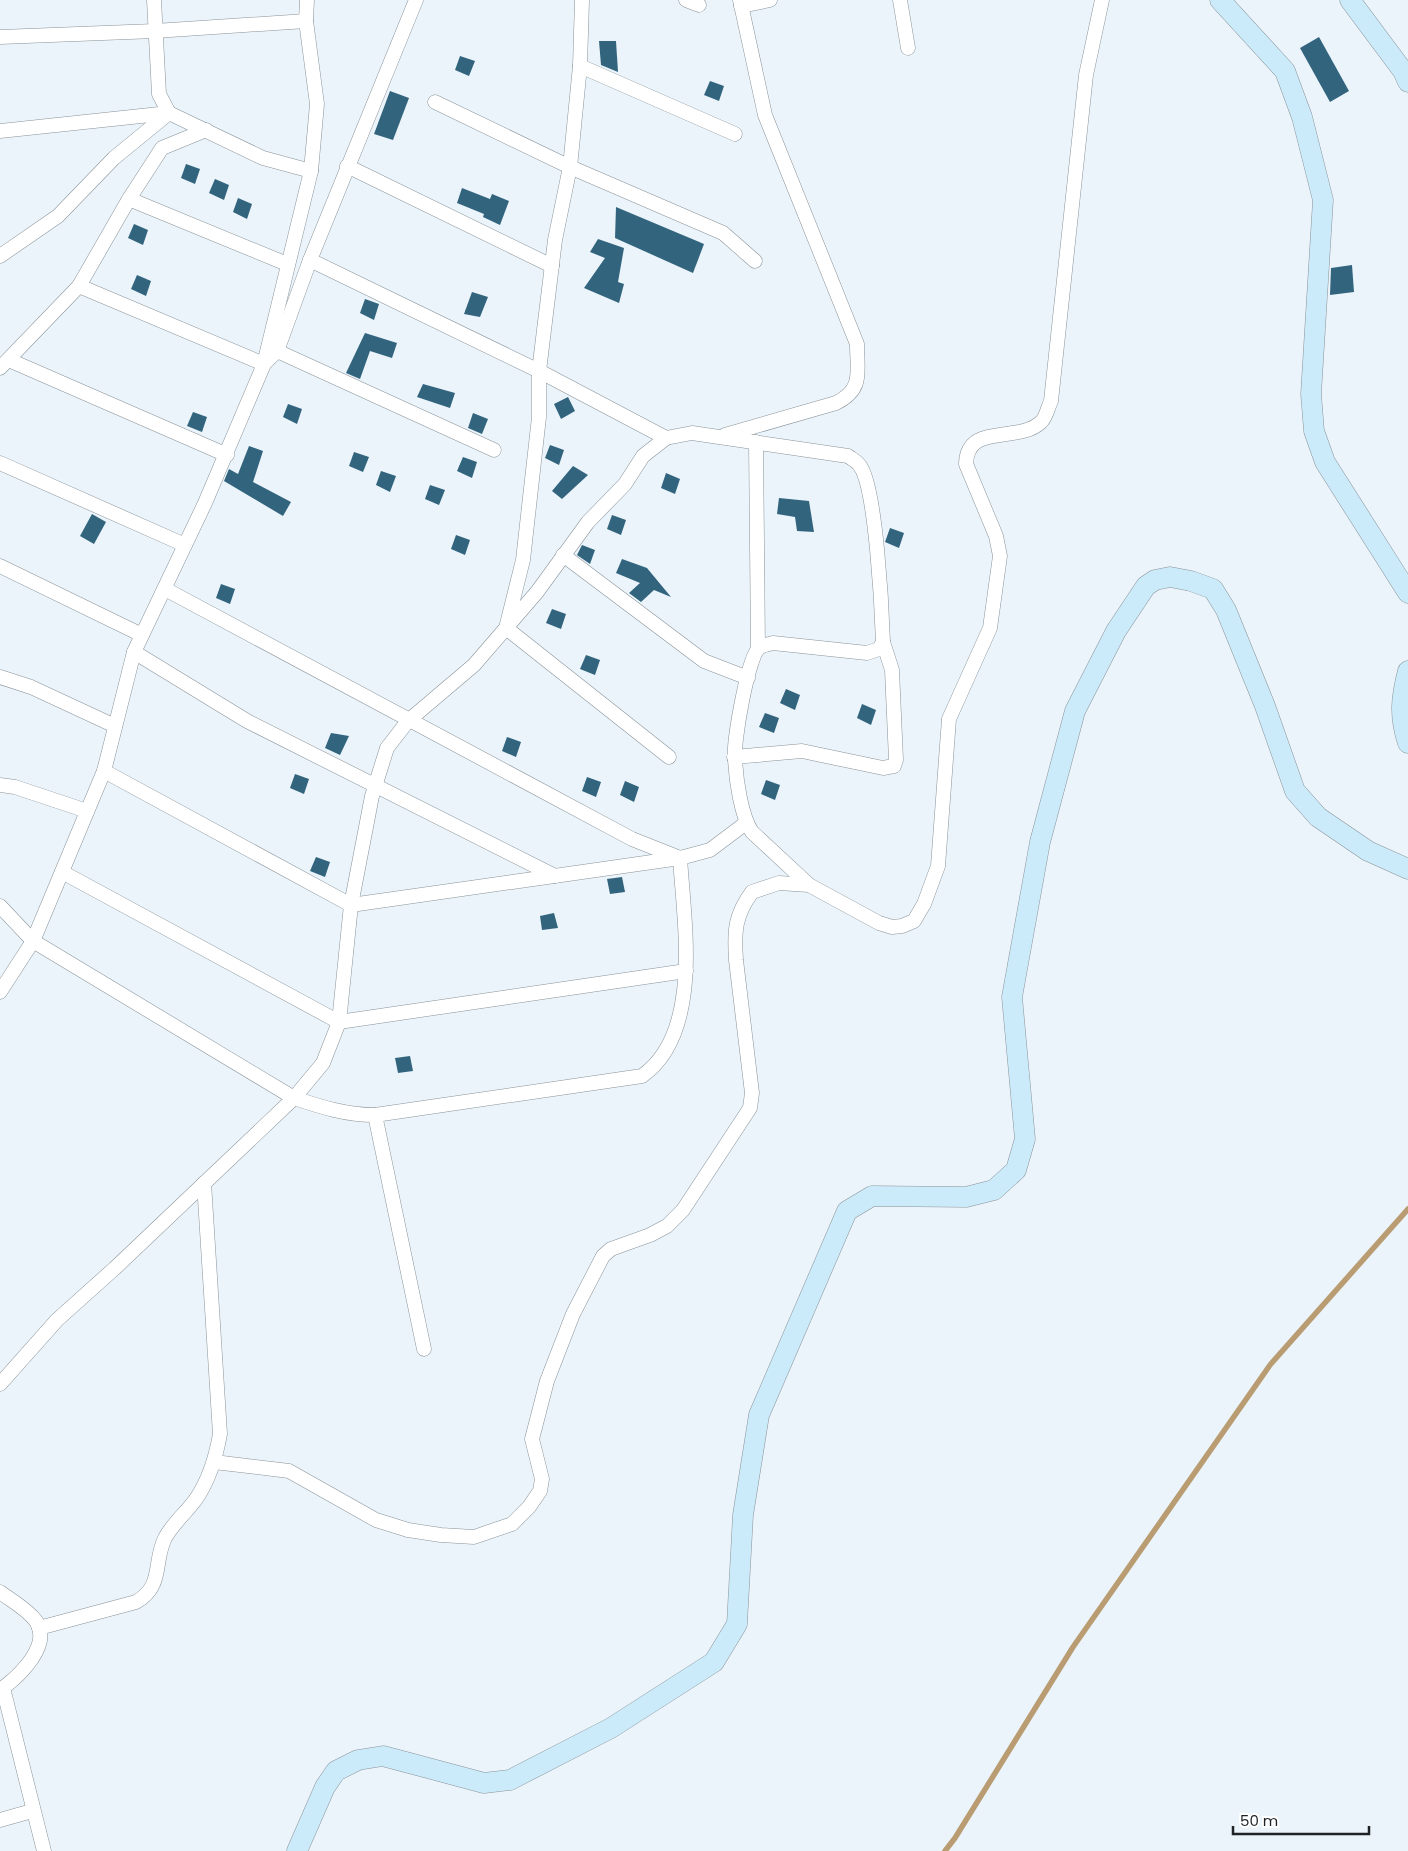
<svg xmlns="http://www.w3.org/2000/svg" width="1408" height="1851" font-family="Poppins,sans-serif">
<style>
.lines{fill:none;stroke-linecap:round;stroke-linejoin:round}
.stream{stroke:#ba9c72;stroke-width:5.5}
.building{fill:#33647e}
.street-casing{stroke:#8a9399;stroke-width:15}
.secondary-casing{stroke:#8a9399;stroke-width:21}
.street{stroke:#fff;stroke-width:14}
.secondary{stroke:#ccebfa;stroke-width:20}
</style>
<rect width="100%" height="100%" fill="#eaf4fa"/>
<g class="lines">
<!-- stream -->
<polyline class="stream" points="945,1851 955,1838 1073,1647 1270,1365 1408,1209"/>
</g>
<!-- building -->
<g class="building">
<polygon points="1319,37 1349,91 1330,102 1300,48"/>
<polygon points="599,41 616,41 618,72 601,65"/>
<polygon points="460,56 475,61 469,76 455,70"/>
<polygon points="710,81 724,86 719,101 704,95"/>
<polygon points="390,91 409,98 393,140 374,134"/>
<polygon points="186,164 200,169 195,184 181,178"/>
<polygon points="215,179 229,185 224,200 209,193"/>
<polygon points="462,188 490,199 492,194 509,201 500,225 483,217 484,214 457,203"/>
<polygon points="238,198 252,204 247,219 233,212"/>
<polygon points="616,207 704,244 693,273 615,238"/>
<polygon points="134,224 148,230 143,245 128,238"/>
<polygon points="598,239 624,248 618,282 624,284 619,303 584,288 605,258 590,252"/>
<polygon points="1352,265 1354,292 1330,295 1331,268"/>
<polygon points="137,275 151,281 146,296 131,289"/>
<polygon points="472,292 488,297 480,317 464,314"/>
<polygon points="365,299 379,304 374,320 360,313"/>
<polygon points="365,333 397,343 392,358 370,351 360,379 346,373"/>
<polygon points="423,384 455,393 450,408 417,397"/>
<polygon points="568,397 575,411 561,419 554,404"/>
<polygon points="288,404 302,409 297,424 283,417"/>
<polygon points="193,412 207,417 202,432 187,426"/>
<polygon points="473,413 488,419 482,434 468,428"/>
<polygon points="550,445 564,450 559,465 545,458"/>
<polygon points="249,446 263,451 253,482 291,502 283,516 224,481 229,469 238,474"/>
<polygon points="354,452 369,457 363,472 349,466"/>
<polygon points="463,457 477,462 472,478 457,471"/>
<polygon points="573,466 588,475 562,499 552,491"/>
<polygon points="381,471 396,476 390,492 376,485"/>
<polygon points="666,473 680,479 675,494 661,488"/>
<polygon points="430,485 445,490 439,505 425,499"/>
<polygon points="779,498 809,501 814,532 797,531 795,517 777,514"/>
<polygon points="92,514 106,522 94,544 80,536"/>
<polygon points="612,515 626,520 621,535 607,529"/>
<polygon points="890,528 904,533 899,548 885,542"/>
<polygon points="456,535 470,540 465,555 451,549"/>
<polygon points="582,545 595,550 590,564 577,555"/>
<polygon points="622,559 647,568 671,597 654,590 641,602 629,593 640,583 616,573"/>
<polygon points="221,584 235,589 230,604 216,598"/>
<polygon points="552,609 566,614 561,629 546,623"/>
<polygon points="586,655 600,660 595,675 580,669"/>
<polygon points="786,689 800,695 795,710 780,703"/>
<polygon points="862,704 876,710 871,725 857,718"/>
<polygon points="765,713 779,718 774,733 759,727"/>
<polygon points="331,733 349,736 340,755 325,748"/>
<polygon points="507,737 521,742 516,757 502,751"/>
<polygon points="295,774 309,779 304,794 290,788"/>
<polygon points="587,777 601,782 596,797 582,791"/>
<polygon points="766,780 780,785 775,800 761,794"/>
<polygon points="625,781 639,787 634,802 620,795"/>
<polygon points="316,857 330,862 325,877 310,871"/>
<polygon points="622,877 625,892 610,894 607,879"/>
<polygon points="554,913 558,928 542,930 540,916"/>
<polygon points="410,1056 413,1071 398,1073 395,1058"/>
</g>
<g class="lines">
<!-- street casing -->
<g class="street-casing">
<g id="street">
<polyline points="154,0 159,94 169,113 263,158 311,171"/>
<polyline points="416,0 310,260 277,351 264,364 205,503 134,652 247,721 555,876"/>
<polyline points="686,0 699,5"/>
<polyline points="900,0 908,48"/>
<polyline points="741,6 770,0"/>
<polyline points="0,37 155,31 306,21"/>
<polyline points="580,66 735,134"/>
<polyline points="435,102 570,167 723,233 755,261"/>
<polyline points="0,131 169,113"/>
<polyline points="347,166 552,266"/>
<polyline points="129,199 287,264"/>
<polyline points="0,256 58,216 114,158 169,113"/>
<polyline points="310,260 539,371 666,438"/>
<polyline points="79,286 264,364 311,171 317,104 306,21 307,0"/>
<polyline points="277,351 494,450"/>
<polyline points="9,360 227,455"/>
<polyline points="0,368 79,286 129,199 162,148 206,130"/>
<path d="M725,435L836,403C864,389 857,372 857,344L765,115L740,0"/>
<polyline points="756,442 758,648"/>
<polyline points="0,463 185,545"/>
<polyline points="563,555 704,661 748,678"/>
<polyline points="0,566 142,635"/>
<polyline points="0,677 31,687 115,726"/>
<path d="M669,757L506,628L537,592L588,522L625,484L643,456L666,438L692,433L848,456C852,459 858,462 860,466C876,487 882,611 883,642L879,649L867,653L773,643C769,644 762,645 759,648C748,656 733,743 735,759C736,779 741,816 752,832L809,885L879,923L892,927L902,926L914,921L924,904L938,866L949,719L990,628L1000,556L996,536L966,464C967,422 1018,444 1041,422C1046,418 1048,407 1051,401L1086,75L1102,0"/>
<polyline points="734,757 802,751 883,768 894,766 896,760 892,670 883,642"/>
<polyline points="104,771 351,905 680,858 710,850 746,823"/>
<polyline points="0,785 15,787 87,811"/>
<polyline points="62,872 339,1022 686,971"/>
<path d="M0,906L33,941L294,1098C321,1107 346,1115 375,1115L642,1076C703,1033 684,923 680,858L632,839L165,589"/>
<polyline points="0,992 33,941 104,771 134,652"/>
<polyline points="375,1115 424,1349"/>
<polyline points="0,1384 57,1320 115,1268 294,1098 323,1063 339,1022 351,905 372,796 387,748 408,721 474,665 506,628 523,560 539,417 539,371 555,240 570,167 580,66 582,0"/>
<path d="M214,1462L289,1471L376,1520L408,1530L441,1535L474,1537L512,1524L529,1507L540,1491L542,1479L532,1439L547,1381L573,1314L603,1256L611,1249L650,1235L667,1226L683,1210L750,1108L752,1093L736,960C734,931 735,915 752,892L779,883L809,885"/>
<path d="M0,1592C12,1601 27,1609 36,1621C52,1645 20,1675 3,1688L44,1851"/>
<path d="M39,1628L136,1602C164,1586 153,1562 165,1538C173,1523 186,1513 196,1499C209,1480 216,1457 220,1434L204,1183"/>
<polyline points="0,1820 32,1811"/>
</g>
</g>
<!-- secondary casing -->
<g class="secondary-casing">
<g id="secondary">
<polyline points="1220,0 1285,71 1302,117 1323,200 1311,394 1314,431 1325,462 1408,593"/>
<polyline points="1350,0 1403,71 1408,82"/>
<path d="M1408,671C1401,698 1399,716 1408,743"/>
<polyline points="297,1851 325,1787 336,1771 358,1760 383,1756 484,1783 510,1780 611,1728 714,1662 737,1624 743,1515 759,1415 847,1211 872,1196 966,1197 994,1190 1016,1170 1025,1139 1012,997 1040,842 1075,711 1116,631 1146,586 1155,580 1170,577 1191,581 1213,589 1226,610 1265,706 1295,791 1318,817 1368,851 1408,869"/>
</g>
</g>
<!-- street -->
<use href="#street" class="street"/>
<!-- secondary -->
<use href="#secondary" class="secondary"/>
</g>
<!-- scale -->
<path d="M1233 1826v8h136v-8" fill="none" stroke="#1f2325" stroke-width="2.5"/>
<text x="1240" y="1826" font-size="15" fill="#1f2325" stroke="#ffffff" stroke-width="4" paint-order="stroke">50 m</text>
</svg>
